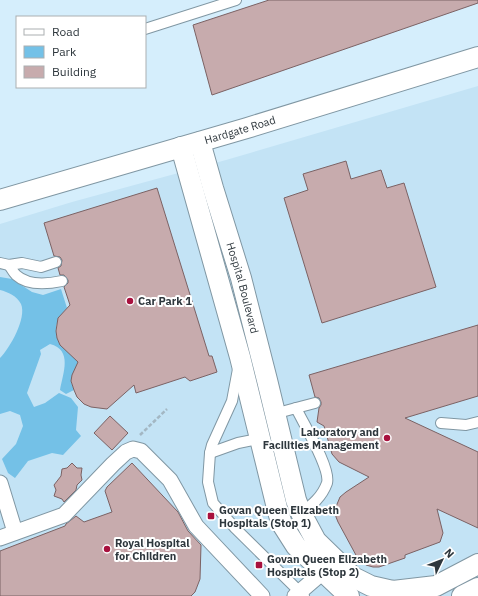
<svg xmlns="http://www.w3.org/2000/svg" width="478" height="596" font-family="'IBM Plex Sans',sans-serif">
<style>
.built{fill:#c3e3f5}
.green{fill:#74c1e7}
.building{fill:#c7abad;stroke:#7b6264}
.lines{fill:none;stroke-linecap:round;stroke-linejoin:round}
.service-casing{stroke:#8097a3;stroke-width:12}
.pedestrian-casing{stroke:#8097a3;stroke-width:17}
.minor-casing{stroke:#8097a3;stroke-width:22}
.path{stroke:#a3b7c3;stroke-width:2.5;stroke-dasharray:4 2;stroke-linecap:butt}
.service{stroke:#fff;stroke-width:10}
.pedestrian{stroke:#fff;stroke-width:15}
.minor{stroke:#fff;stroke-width:20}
.poi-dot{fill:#a8113e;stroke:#fff;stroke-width:1.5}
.labels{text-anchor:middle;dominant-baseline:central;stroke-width:4;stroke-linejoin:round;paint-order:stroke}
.street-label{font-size:11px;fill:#2e373d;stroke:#fff}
.poi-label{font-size:11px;font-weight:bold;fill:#2e373d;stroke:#fff;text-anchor:start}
</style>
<rect width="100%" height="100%" fill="#d5eefc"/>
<!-- built -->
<polygon class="built" points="478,86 478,596 0,596 0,224 72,202 226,160"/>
<!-- green -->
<path class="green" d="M0,277L12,279L32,292L43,295L61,289L67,308C55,321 51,334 64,348C66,350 68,353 71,354C75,356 82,356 87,357L71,382L74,390L66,394L60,390C63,373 73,350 50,344L40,350L41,354L27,393L34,407L45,403L59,393L71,398L78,407L76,430L81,436L63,455L52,453L28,461L15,478L8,473L2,459L16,444L23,426L20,415L10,411L0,414V358C10,348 27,318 21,304C17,296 8,292 0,290Z"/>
<!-- building -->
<g class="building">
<polygon points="269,0 478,0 478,3 212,95 193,25"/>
<polygon points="346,161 351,179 381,170 387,188 404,183 436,287 322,323 284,198 308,190 303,174"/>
<polygon points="157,188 209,356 212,356 217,372 190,381 185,377 136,393 134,385 107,409 91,407 84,404 77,397 74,390 71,381 72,375 78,362 60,345 57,338 56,331 58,318 70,305 64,287 68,283 68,280 64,275 60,275 58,268 61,266 62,260 60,257 54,256 44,223"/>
<polygon points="478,325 478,396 405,418 478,452 478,528 437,509 443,533 440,542 405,555 405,558 379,567 373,567 366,565 357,557 338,522 336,517 335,509 340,497 346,492 369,477 339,462 332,454 324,426 317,422 319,408 321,405 321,402 319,398 315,397 309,375"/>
<polygon points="110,416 128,433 112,450 94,433"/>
<polygon points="72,463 77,468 82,468 81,475 82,480 77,485 76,490 64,502 62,499 54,496 56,490 54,485 61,476 62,469 67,468"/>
<polygon points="132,463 178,512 188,531 201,545 200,579 195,592 191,596 0,596 0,551 65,526 66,524 76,516 84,522 112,512 105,491 107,487"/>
</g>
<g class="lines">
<!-- service casing -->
<g class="service-casing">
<g id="service">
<polyline points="145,29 236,0"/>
<polyline points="0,263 9,265 22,263 41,267 56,262"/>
<path d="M9,265C11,268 13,272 16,275C28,286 48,284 62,281"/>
<polyline points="238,369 232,401 212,445 210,453 208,482 213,503 235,528 304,596"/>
<polyline points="296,408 315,403"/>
<path d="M274,414L296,408C303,423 331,468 327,483C322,497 312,505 301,513"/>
<polyline points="441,423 466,425 478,422"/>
<polyline points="210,453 238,443 263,438"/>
</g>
</g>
<!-- pedestrian casing -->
<g class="pedestrian-casing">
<g id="pedestrian">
<polyline points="0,483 15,532"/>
<polyline points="0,538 64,515 113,464 126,452 133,449 141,451 170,480 196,526 262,596"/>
<polyline points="295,596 331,565"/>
</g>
</g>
<!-- minor casing -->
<g class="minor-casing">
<g id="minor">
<path id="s1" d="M200,142L213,188L241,278L267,380L296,500L301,513L316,541L353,577L371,586L393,591L436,586L478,564"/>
<polyline points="181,147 240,357 278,512 282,524 296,546 349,596"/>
<path id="s2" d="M0,200L247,128L478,57"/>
<polyline points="462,596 478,588"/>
</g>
</g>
<!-- path -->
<polyline class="path" points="140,435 167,409"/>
<!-- service -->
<use href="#service" class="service"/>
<!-- pedestrian -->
<use href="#pedestrian" class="pedestrian"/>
<!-- minor -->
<use href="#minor" class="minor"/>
</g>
<!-- markers -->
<g class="poi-dot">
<circle cx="130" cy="301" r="4"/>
<circle cx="387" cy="438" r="4"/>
<rect x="207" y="512" width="8" height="8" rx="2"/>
<circle cx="107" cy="549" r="4"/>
<rect x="255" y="561" width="8" height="8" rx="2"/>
</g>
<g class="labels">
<!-- street labels -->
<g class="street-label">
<text stroke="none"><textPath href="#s2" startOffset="250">Hardgate Road</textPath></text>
<text stroke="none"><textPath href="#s1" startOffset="152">Hospital Boulevard</textPath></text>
</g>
<!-- poi labels -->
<g class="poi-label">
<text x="138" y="301">Car Park 1</text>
<text x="379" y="432" text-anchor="end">Laboratory and<tspan x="379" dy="13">Facilities Management</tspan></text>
<text x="219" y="510">Govan Queen Elizabeth<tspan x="219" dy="13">Hospitals (Stop 1)</tspan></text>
<text x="115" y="543">Royal Hospital<tspan x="115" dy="13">for Children</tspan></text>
<text x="267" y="559">Govan Queen Elizabeth<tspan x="267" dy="13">Hospitals (Stop 2)</tspan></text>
</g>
</g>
<!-- legend -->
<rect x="16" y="16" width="130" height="72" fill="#ffffff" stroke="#abafb1"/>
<rect x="24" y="29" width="20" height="6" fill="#ffffff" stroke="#abafb1"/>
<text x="52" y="36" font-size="12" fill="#2e373d">Road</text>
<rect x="24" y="46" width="20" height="12" fill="#74c1e7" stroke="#abafb1"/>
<text x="52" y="56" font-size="12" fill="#2e373d">Park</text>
<rect x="24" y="66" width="20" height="12" fill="#c7abad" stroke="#abafb1"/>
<text x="52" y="76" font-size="12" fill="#2e373d">Building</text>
<!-- north arrow -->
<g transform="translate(442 560) rotate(47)" stroke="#ffffff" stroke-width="3" paint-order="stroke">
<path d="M0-3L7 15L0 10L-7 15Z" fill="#2e373d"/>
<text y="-6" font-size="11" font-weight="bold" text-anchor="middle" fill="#2e373d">N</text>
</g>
</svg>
